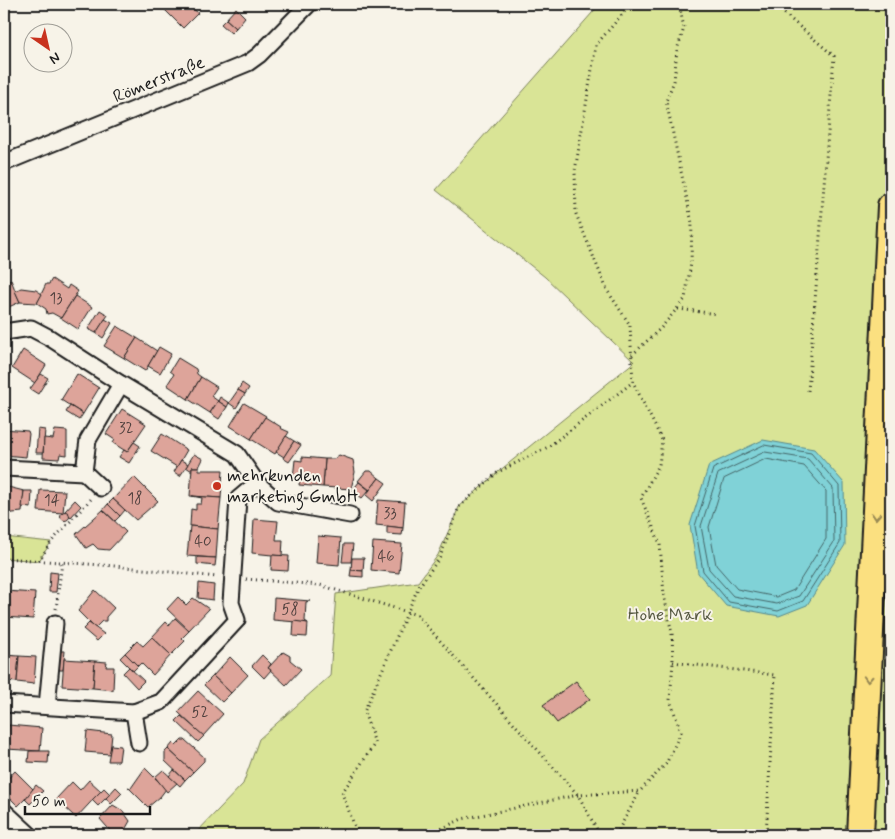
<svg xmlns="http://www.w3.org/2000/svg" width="895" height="839" font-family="Mynerve,sans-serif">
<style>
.green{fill:#d9e496;stroke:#7a8059}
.water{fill:#80d2d7;stroke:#58898c}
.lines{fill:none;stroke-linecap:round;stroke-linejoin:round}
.shore{stroke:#446567;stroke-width:1}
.building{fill:#dda49a;stroke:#1c1c1c}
.minor-casing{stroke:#1c1c1c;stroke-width:19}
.motorway-casing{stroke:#1c1c1c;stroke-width:30}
.path{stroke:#1c1c1c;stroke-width:3;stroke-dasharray:1 4;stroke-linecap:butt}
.minor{stroke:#f7f3e8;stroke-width:15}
.motorway{stroke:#fbe080;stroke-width:26}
.oneway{stroke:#978853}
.poi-dot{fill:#c8321e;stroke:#f7f3e8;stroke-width:2}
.labels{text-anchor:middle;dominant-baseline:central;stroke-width:4;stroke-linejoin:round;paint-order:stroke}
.number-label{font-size:15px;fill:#4c3e3c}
.street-label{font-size:18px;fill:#1c1c1c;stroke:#f7f3e8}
.poi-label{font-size:18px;fill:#1c1c1c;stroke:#f7f3e8;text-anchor:start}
.park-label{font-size:18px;fill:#555841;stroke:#f7f3e8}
</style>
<rect width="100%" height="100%" fill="#f7f3e8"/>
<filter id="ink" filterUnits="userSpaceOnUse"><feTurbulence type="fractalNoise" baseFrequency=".02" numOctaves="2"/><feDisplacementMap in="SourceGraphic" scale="10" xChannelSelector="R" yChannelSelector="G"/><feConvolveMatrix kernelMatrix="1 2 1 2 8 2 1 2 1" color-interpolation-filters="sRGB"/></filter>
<g filter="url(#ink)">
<!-- green -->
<g class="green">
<polygon points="600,4 891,4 891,835 194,835 243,784 259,739 330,676 336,594 418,582 438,555 459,507 498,472 634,362 545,277 436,190"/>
<polygon points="4,537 51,542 39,561 4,558"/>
</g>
<!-- water -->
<polygon class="water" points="763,440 814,449 844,483 845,545 807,605 779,616 726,606 698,573 690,525 709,465"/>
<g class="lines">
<!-- shore -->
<g class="shore">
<polygon points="764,445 811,453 839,486 840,543 803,601 778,611 729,602 703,571 695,526 713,469"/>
<polygon points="765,452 808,459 833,488 834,542 799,596 777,604 733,596 709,569 701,526 718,474"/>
<polygon points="766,459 804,466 826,491 826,539 794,590 777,597 737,589 716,565 709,527 724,479"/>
</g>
</g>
<!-- building -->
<g class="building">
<polygon points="159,4 171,4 165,10"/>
<polygon points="171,4 188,4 198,13 183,28 165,10"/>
<polygon points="236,8 245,17 236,28 226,19"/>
<polygon points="226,19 236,28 231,33 221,24"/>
<polygon points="52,279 67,289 69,285 78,291 61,318 52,313 47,314 46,309 37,303 46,284 49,284"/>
<polygon points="11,280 20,302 4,309 4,283"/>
<polygon points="21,288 36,290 42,294 37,303 20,302 15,291"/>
<polygon points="75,296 92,307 78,329 61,318"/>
<polygon points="100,310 108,315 96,333 88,329"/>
<polygon points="105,319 112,323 103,338 96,333"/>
<polygon points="117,326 137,338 124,358 104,346"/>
<polygon points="137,338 157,351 145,371 124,358"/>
<polygon points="159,347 171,354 160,373 148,366"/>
<polygon points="23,350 46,365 35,383 12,368"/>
<polygon points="178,358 196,369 197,374 201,377 188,399 167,385 174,374 170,371"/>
<polygon points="41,374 48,378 38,394 30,389"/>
<polygon points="77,374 99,388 83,414 61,400"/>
<polygon points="201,377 217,387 211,396 218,401 210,413 188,399"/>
<polygon points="242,383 249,388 245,394 238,390"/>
<polygon points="238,390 245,394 236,408 229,403"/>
<polygon points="220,397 229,403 227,407 218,401"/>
<polygon points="218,401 227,407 219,419 210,413"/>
<polygon points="244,403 266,416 251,439 230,426"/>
<polygon points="70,406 83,414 79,420 66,412"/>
<polygon points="122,409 146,424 127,452 113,443 115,440 106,434"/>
<polygon points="265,417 281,427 280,428 289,432 275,454 251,439"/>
<polygon points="4,429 28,431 29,434 26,457 4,455"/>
<polygon points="38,429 45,430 43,453 36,453"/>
<polygon points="55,430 67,431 67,455 60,454 59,459 43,458 44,438 53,439"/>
<polygon points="162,434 187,450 177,467 151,451"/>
<polygon points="286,436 294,441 284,457 276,452"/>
<polygon points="294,441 301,445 289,462 283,458"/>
<polygon points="134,442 140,446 129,463 119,457 124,450 127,452"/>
<polygon points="194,454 203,459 199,467 192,467 192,471 186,467"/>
<polygon points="339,455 353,460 355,472 351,489 323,487 325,459 334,459"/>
<polygon points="302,457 325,459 323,487 299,485 300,478 293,478 295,460 302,461"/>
<polygon points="181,460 188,464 180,476 174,472"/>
<polygon points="192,467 199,467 199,470 223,470 221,498 190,496"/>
<polygon points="366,471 371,471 379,478 370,490 358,481"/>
<polygon points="134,477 158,501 136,520 113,499"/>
<polygon points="379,478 386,483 373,501 366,495"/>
<polygon points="359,482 369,490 362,498 352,491"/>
<polygon points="4,486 24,491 22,512 4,514"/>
<polygon points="40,490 65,491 63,513 38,511"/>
<polygon points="24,491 32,491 31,508 22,507"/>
<polygon points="192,496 221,498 218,529 190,526 191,509 196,510 196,504 201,504 202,498"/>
<polygon points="113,499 125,510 120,516 108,504"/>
<polygon points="75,500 81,506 71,517 65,511"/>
<polygon points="378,500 405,502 403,528 376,525"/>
<polygon points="108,504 120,516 115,521 103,510"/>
<polygon points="103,510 126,532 109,550 98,549 93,544 86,548 76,534"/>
<circle cx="65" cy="516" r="4.5"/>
<polygon points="254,519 278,521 276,540 283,540 282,556 252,553"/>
<polygon points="190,526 218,529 216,558 187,556"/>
<polygon points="387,526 403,528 402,535 387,534"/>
<polygon points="318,536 341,538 339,565 316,563"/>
<polygon points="373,542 402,544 399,573 371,570"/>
<polygon points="344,544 353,544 351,562 342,562"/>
<polygon points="272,555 289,556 288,571 271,570"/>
<polygon points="197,557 216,558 215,566 197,564"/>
<polygon points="352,558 364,558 363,571 351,570"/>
<polygon points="351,570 363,571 363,577 350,576"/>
<polygon points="50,572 58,573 56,592 49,592"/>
<polygon points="199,583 214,585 213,600 198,598"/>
<polygon points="95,590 114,608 106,617 106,621 102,621 95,628 78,611"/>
<polygon points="5,591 35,593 33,619 4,617"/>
<polygon points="178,597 186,605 193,598 209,609 189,630 167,609"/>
<polygon points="274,598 310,601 306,602 305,621 308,623 273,620"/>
<polygon points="175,618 189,631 182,638 185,641 171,655 152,637 166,622 169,625"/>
<polygon points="294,621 308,623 307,637 293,636"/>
<polygon points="89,623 104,634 97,641 83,629"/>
<polygon points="152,637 171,655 153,675 141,663 138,666 125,653 137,641 143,646"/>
<polygon points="57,651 65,651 63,670 55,670"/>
<polygon points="283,652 290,656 290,660 301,669 286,685 268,668"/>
<polygon points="125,653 138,666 133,671 120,658"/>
<polygon points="4,655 19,656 17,682 4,681"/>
<polygon points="262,655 271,664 268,668 271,670 264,678 252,666"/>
<polygon points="19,656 36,657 34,684 17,682"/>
<polygon points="230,657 248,675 231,693 213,676"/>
<polygon points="64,659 95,661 93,688 62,686"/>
<polygon points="95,661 107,662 106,667 114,667 113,690 93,688"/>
<polygon points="129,667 144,681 137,688 123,673"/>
<polygon points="213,676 231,693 222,702 204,685"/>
<polygon points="576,681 590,699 557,723 543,705"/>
<polygon points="198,691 223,714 203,736 178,712"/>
<polygon points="181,716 204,736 198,742 176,721"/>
<polygon points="8,725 42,728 40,751 6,749"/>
<polygon points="87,731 112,734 110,754 85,752"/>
<polygon points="182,740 185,740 204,757 204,761 193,772 168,749 173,743 176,746"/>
<polygon points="111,745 121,746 119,761 108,761"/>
<polygon points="168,749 193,772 185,780 165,761 165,752"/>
<polygon points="29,751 49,751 48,763 28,762"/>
<polygon points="145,768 166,789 160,797 148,807 128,787 131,788"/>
<polygon points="163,770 177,783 167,792 155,777"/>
<polygon points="174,770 185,780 180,786 169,776"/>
<polygon points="15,771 34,790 18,806 4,792 4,783"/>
<polygon points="89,780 101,791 76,818 56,799 72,782 80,790"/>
<polygon points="36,785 43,791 30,804 25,799"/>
<polygon points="116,787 122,793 111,804 106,798"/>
<polygon points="104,788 110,794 98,806 92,800"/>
<polygon points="113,805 123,811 130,821 122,835 114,835 100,819"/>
</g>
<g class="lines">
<!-- minor casing -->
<g class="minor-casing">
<g id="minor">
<polyline points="4,163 248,63 259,55 309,4"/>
<polyline points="4,332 31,328 50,338 121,384 237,454 257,483 278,502 350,515"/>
<polyline points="4,468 84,472 88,440 121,384"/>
<polyline points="84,472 101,488"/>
<polyline points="4,704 134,712 161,702 237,620 231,603 238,499 257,483"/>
<polyline points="47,706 55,623"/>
<polyline points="134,712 139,743"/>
<polyline points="4,811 30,835"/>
</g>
</g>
<!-- motorway casing -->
<g class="motorway-casing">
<polyline id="motorway" points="860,835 891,206"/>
</g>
<!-- path -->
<g class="path">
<polyline points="773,4 834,56 808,391"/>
<polyline points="678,309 717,314"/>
<polyline points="632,355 661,328 685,299 691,263 692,223 666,101 674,81 677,50 684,28 679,4"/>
<polyline points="4,558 115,566 217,577"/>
<polyline points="39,561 51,542 92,498"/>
<polyline points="246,579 320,585 417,615 578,795 600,835"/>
<polyline points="56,609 62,563"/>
<polyline points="673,662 775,675 766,835"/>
<polyline points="358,835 342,793 375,743 364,712 418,588 440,557 459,507 498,472 548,447 633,382 630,325 607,290 576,214 575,171 596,45 631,4"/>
<polyline points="428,835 462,819 578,795 640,791 666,764 681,732 670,700 673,662 672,634 664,595 660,544 641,498 659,465 662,440 633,382"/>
<polyline points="619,835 619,829 640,791"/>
</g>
<!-- minor -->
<use href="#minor" class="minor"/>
<!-- motorway -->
<use href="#motorway" class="motorway"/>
</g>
<!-- one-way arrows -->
<defs><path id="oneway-chevron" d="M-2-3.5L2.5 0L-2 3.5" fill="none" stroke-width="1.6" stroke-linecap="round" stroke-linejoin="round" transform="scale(1.25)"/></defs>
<g class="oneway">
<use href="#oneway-chevron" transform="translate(876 516) rotate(93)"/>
<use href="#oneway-chevron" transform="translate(868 679) rotate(93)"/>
</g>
</g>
<!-- markers -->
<circle class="poi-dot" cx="217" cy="486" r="5"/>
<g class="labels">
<!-- number labels -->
<g class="number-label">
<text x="56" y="299">13</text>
<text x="126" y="429">32</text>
<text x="135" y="499">18</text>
<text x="52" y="501">14</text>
<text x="390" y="514">33</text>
<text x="203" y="542">40</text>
<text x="386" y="557">46</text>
<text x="290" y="610">58</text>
<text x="200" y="713">52</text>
</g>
<!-- street labels -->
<g class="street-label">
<text transform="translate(159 80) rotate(-22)">Römerstraße</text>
</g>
<!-- poi labels -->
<g class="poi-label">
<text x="227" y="476">mehrkunden<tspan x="227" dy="21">marketing GmbH</tspan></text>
</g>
<!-- park labels -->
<g class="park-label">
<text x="670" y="615">Hohe Mark</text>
</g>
</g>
<!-- margin -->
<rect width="895" height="839" fill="none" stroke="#f7f3e8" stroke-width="20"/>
<rect x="10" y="10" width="875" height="819" fill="none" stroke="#1c1c1c" stroke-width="2" filter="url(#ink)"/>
<!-- north arrow -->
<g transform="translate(48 48) rotate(146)"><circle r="24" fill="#f7f3e8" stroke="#9f9d96"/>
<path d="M0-4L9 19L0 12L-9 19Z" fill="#c8321e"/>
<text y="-8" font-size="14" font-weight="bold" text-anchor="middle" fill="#1c1c1c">N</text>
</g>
<!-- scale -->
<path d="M25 806v8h125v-8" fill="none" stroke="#1c1c1c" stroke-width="2.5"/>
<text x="32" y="806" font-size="15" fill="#1c1c1c" stroke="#f7f3e8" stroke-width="4" paint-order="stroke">50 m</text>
</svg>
